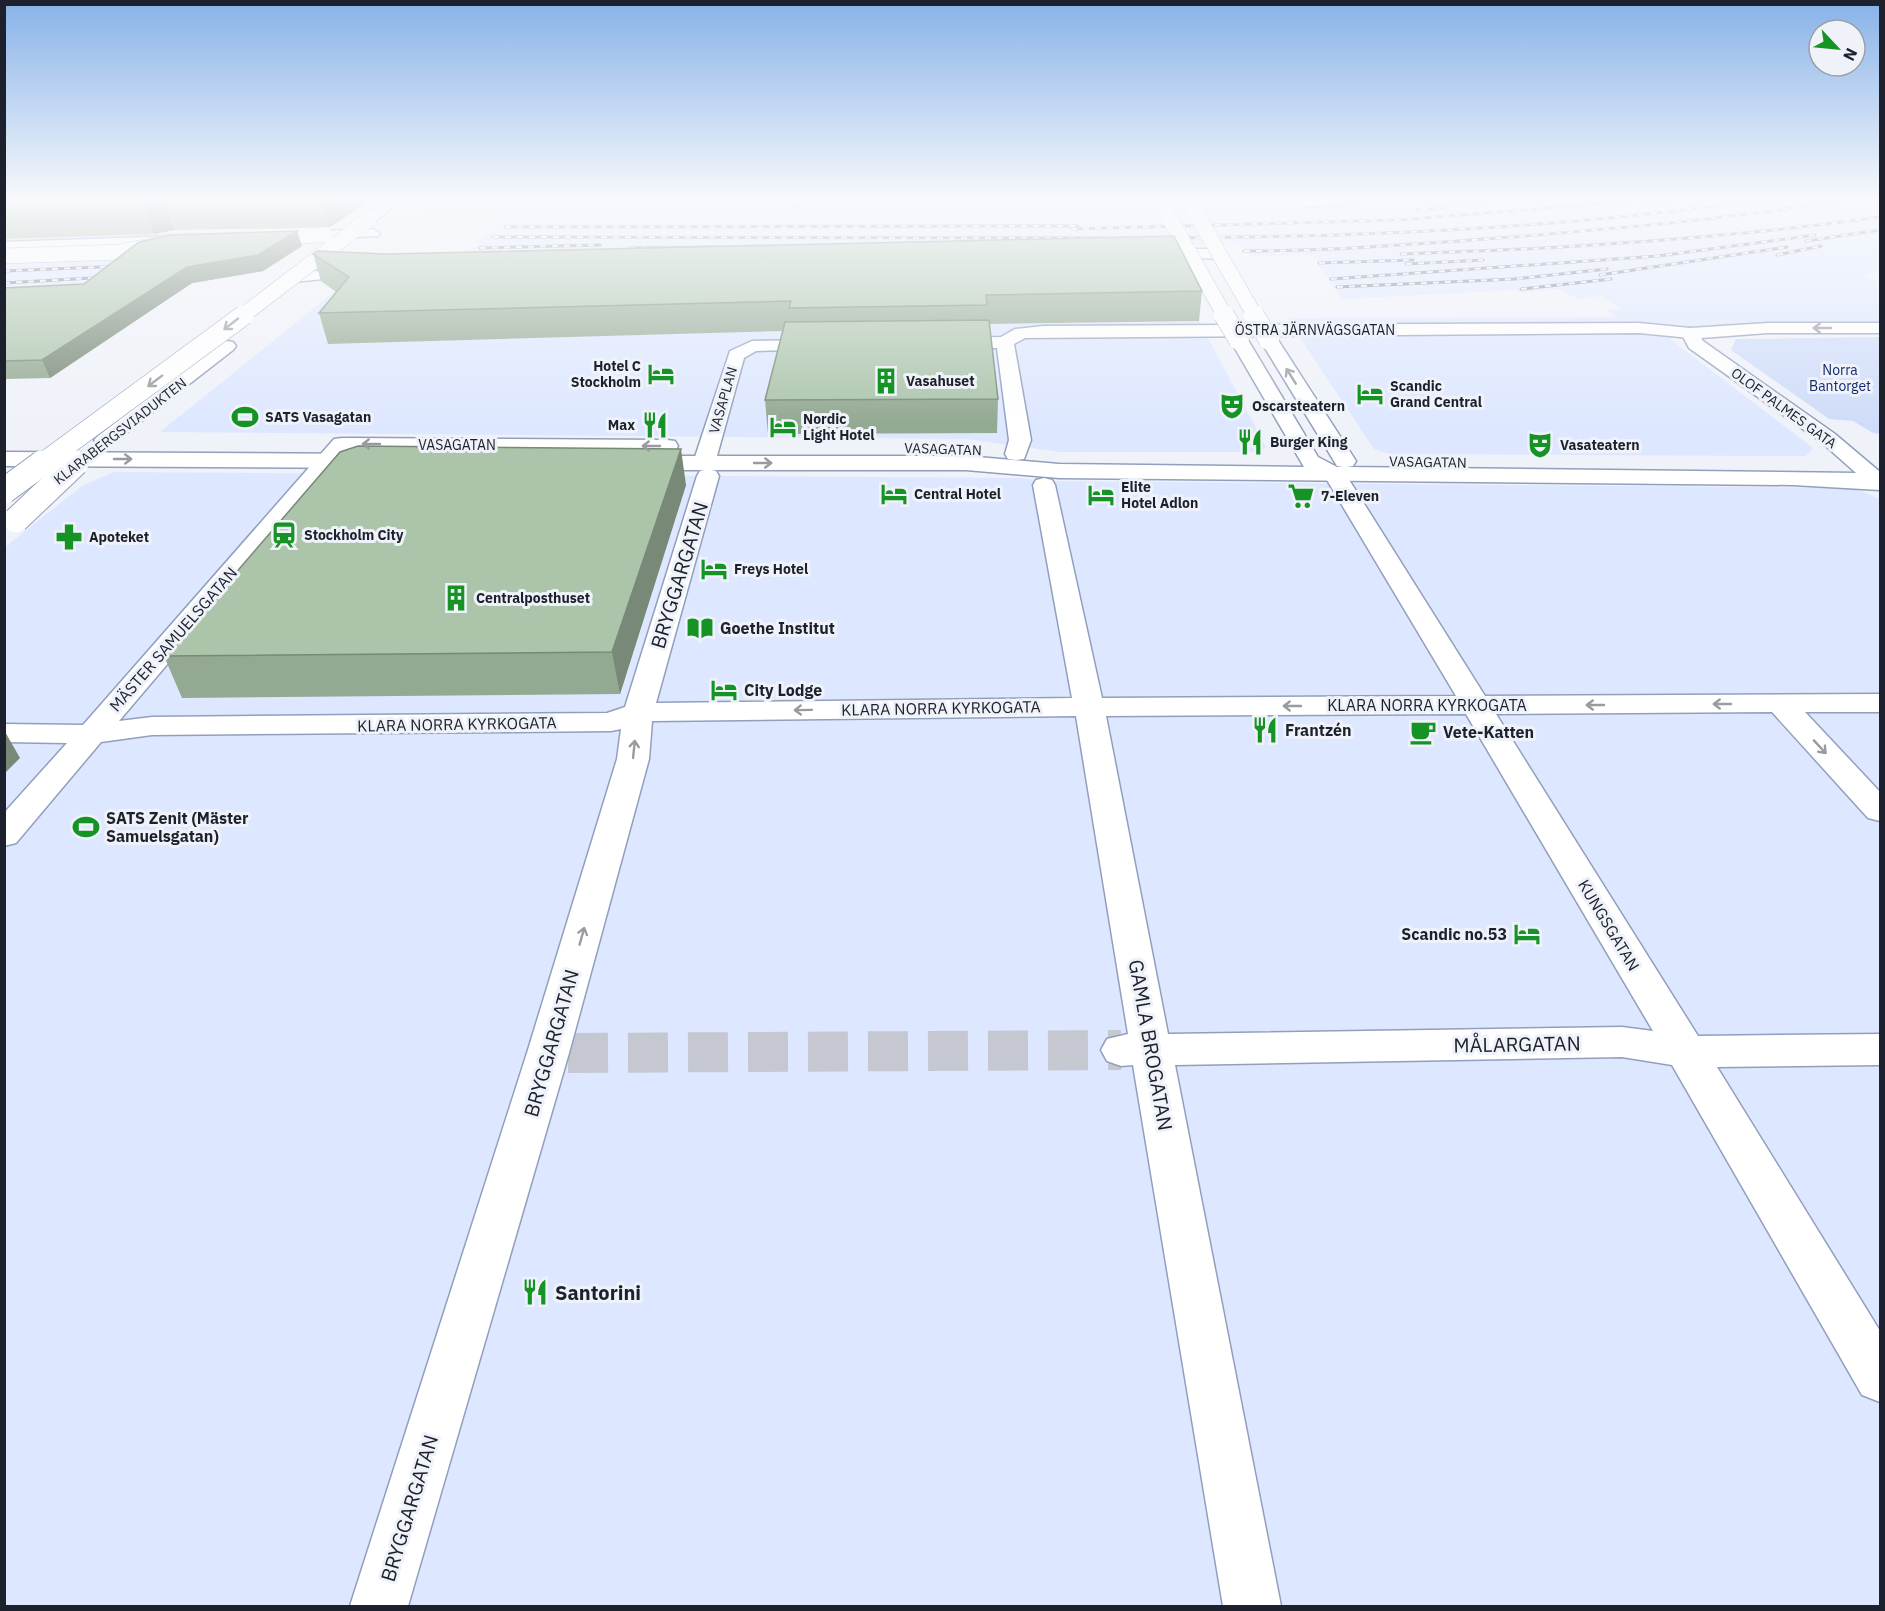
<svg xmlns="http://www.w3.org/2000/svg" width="1885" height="1611" font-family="'IBM Plex Sans',sans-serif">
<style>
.built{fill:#dde7ff}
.green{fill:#cfdcf9}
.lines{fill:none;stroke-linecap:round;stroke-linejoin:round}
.street-tunnel{stroke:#c5c8d0;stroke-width:40;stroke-dasharray:40 20;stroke-linecap:butt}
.street-casing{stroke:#929fbc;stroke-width:3}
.secondary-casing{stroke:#929fbc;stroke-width:3}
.highway-casing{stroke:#929fbc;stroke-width:3}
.street{fill:#fff;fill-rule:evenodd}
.secondary{fill:#fff;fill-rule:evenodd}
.highway{fill:#fff;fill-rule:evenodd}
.rail-casing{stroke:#757983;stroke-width:3}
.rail{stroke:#eff2f9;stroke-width:2;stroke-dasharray:6;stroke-linecap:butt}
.street-bridge-far2-casing{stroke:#929fbc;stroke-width:16;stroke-linecap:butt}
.street-bridge-far1-casing{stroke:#929fbc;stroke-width:21;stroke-linecap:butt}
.street-bridge-casing{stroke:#929fbc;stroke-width:27;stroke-linecap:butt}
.secondary-bridge-far1-casing{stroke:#929fbc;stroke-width:16;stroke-linecap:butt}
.secondary-bridge-casing{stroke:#929fbc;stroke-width:21;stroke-linecap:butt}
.street-bridge-far2{stroke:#fff;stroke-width:15}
.street-bridge-far1{stroke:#fff;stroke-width:20}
.street-bridge{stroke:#fff;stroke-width:25}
.secondary-bridge-far1{stroke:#fff;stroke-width:15}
.secondary-bridge{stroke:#fff;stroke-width:20}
.wall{fill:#93a992}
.shaded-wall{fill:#788977}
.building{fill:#abc4aa;stroke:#788977;stroke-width:1.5}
.oneway{stroke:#999ba0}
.labels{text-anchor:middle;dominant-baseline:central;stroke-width:6;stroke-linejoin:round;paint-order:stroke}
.far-street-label{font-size:14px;fill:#1c212d;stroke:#eff2f9}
.far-poi-label{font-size:14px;font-weight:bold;fill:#1c212d;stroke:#eff2f9;text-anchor:start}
.far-park-label{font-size:14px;fill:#14296c;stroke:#eff2f9}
.poi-label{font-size:16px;font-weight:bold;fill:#1c212d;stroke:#eff2f9;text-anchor:start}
.street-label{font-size:16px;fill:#1c212d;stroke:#eff2f9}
.near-street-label{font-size:20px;fill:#1c212d;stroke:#eff2f9}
.near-poi-label{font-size:20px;font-weight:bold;fill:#1c212d;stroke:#eff2f9;text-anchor:start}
</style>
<rect width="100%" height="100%" fill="#eff2f9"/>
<!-- built -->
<g class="built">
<polygon points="436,200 1144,200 1148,206 1222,207 1339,206 1378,200 1880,200 1880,270 1860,276 1880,281 1880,322 1706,325 1670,339 1813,448 1806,456 1390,454 1374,449 1300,338 1290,318 1615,317 1607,310 1621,309 1601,296 1578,299 1558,289 1522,293 1515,290 1342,299 1311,255 1250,256 1242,245 1135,245 457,264 508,213 432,214 423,211"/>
<polygon points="196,231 121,283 5,305 5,238"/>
<polygon points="335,291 360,313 330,340 333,344 1056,322 1199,321 1266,447 1259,452 1060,452 967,439 160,432"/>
<polygon points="114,472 1020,478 1045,481 1853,488 1880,499 1880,1606 5,1606 5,547 82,486"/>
</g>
<!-- green -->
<polygon class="green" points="1880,337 1880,434 1873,433 1853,421 1829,419 1731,350 1736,339"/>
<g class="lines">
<!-- street-tunnel -->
<polyline class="street-tunnel" points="568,1053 1121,1050"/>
<!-- street casing -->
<g class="street-casing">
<g id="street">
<polygon points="386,200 401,200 374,222 364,222 362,219 364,216"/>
<polygon points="793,200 807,200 804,207 794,207"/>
<polygon points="373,229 380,233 378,236 325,239 318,235 325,231"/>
<polygon points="174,236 179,237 181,240 179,243 4,250 4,242"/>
<polygon points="317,271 325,276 323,279 293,282 285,277 293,272"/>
<polygon points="1639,323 1690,328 1696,329 1699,333 1696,337 1690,338 1639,333 1025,338 1014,344 1031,440 1024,459 1016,460 1008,459 1005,454 1009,440 997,348 947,348 941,347 938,343 941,339 947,338 1001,337 1015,329 1043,326"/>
<polygon points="823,340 829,341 832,345 829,349 756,351 744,358 715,463 712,468 704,470 696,468 693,463 730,351 752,341"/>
<polygon points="227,341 233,342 236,346 233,350 112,444 105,446 98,444 94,440 98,436 221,342"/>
<path d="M342,438L350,439L353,444L350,449L119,721L152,717L607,713L625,707L697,476L700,471L708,469L716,471L719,476L656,703L1072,698L1033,485L1036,480L1044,478L1052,480L1055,485L1102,698L1456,696L1324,475L1327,470L1335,468L1343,470L1346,475L1485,696L1880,694V712H1805L1880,792V821L1868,818L1772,712L1496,714L1698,1036L1880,1034V1065L1717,1067L1880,1331V1402L1862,1395L1672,1065L1622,1057L1175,1065L1281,1606H1223L1133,1065L1121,1066L1107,1061L1101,1050L1107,1039L1128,1034L1076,716L652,721L649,759L569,1053L408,1606H350L527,1053L617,759L621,729L611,731L152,735L101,742L16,843L4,846V813L67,743L4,742V724L83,725L334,439ZM1466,714L1653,1031L1622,1027L1168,1034L1106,716Z"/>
</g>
</g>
<!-- secondary casing -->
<g class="secondary-casing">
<g id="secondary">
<polygon points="1152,200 1213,200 1217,203 1210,207 1161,207 1156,206"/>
<polygon points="1188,249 1218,249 1226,254 1218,259 1183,257 1180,254 1183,251"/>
<polygon points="1768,323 1880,323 1880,333 1768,333 1701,338 1703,341 1835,434 1880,472 1880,490 1793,485 1059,478 966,470 638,470 630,468 627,463 630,458 638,456 966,456 1059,464 1304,467 1230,340 1233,336 1245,336 1248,340 1318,457 1337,467 1343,467 1337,466 1334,461 1260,340 1263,336 1275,336 1278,340 1356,461 1353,466 1347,467 1856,473 1821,442 1689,348 1681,333 1684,329 1690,328"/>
<polygon points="347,438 667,440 675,441 678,446 675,451 667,452 339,449 336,444 339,439"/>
<polygon points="4,452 376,454 384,456 387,461 384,466 376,468 4,466"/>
</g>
</g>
<!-- highway casing -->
<g class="highway-casing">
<polygon id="highway" points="1205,200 1360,200 1353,204 1302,207 1210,207 1205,206 1203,203"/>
</g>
<!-- street -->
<use href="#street" class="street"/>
<!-- secondary -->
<use href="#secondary" class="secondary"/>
<!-- highway -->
<use href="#highway" class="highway"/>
<!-- rail casing -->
<g class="rail-casing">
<g id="rail">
<polyline points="1438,204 1512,200"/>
<polyline points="1649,204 1687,200"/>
<polyline points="1750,205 1785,200"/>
<polyline points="1410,210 1446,208"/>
<polyline points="505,227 1078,226"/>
<polyline points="1071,229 1398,220 1649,200"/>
<polyline points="493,237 1105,238"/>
<path d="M1159,238C1358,237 1559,229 1756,200"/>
<polyline points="1806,241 1880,230"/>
<polyline points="480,248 600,245"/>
<polyline points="630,248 716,247"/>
<path d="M1244,251C1338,251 1432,243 1526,236C1632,227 1738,218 1843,200"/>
<path d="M1401,254C1561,249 1721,239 1880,217"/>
<polyline points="1777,255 1821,246"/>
<polyline points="1319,263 1413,260"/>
<polyline points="1406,264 1483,260"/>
<polyline points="4,271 124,266"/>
<polyline points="1600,275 1787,247"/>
<polyline points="1331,279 1658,256 1815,235"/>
<polyline points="4,283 109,277"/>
<polyline points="1337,287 1514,279 1607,269"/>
<polyline points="1521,289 1611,279"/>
</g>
</g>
<!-- rail -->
<use href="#rail" class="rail"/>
<!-- street-bridge-far2 casing -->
<g class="street-bridge-far2-casing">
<g id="street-bridge-far2">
<polyline points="254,237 325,235"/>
<polyline points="4,256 120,252 172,241"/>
<polyline points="242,316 369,219"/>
</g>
</g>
<!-- street-bridge-far1 casing -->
<g class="street-bridge-far1-casing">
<g id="street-bridge-far1">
<polyline points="40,465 244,315"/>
<polyline points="74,465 77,462"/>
</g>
</g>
<!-- street-bridge casing -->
<g class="street-bridge-casing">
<g id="street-bridge">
<polyline points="4,491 42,463"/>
<polyline points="16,520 76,463"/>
</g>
</g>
<!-- secondary-bridge-far1 casing -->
<g class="secondary-bridge-far1-casing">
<g id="secondary-bridge-far1">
<polyline points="1161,203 1225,316"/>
<polyline points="1190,203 1255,316"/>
</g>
</g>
<!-- secondary-bridge casing -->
<g class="secondary-bridge-casing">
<g id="secondary-bridge">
<polyline points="1224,315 1239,340"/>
<polyline points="1254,315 1269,340"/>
</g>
</g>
<!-- street-bridge-far2 -->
<use href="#street-bridge-far2" class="street-bridge-far2"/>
<!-- street-bridge-far1 -->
<use href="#street-bridge-far1" class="street-bridge-far1"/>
<!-- street-bridge -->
<use href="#street-bridge" class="street-bridge"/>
<!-- secondary-bridge-far1 -->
<use href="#secondary-bridge-far1" class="secondary-bridge-far1"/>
<!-- secondary-bridge -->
<use href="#secondary-bridge" class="secondary-bridge"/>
</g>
<!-- wall -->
<g class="wall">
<polygon points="4,200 371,200 330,227 174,230 154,234 4,239"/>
<polygon points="297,231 302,246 263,271 192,283 50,378 4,379 4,288 84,284"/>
<polygon points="313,254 1202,291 1199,321 989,324 998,399 997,433 768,434 765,400 783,331 328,344 319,313 336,292 321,281"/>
<polygon points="686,485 620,694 182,698 164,656"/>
</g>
<!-- shaded-wall -->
<g class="shaded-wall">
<polygon points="142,200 163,200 174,230 154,234"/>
<polygon points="323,200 371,200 330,227"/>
<polygon points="297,231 302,246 263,271 192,283 50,378 42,360 187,267"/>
<polygon points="681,449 686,485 620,694 612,652"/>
<polygon points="4,730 20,758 4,774"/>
</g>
<!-- building -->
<g class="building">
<polygon points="4,200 33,200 4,201"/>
<polygon points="297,231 258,255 187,267 42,360 4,361 4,288 84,284 139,242 170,235"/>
<polygon points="1174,236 1202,291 986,295 987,305 789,308 791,301 319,313 349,277 313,254 318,251 386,254"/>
<polygon points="989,320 998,399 765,400 785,322"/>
<polygon points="358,446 681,449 612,652 164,656 340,452"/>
</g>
<!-- one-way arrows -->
<defs><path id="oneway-shaft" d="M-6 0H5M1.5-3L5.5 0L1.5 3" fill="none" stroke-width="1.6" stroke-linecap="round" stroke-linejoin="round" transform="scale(1.5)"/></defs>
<g class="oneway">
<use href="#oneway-shaft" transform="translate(231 324) rotate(142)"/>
<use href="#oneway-shaft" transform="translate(1822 328) rotate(-180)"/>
<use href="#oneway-shaft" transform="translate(1291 376) rotate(-122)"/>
<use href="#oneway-shaft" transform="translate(155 381) rotate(143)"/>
<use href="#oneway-shaft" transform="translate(371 444) rotate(-180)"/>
<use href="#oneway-shaft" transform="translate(651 446) rotate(-180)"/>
<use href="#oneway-shaft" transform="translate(123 459)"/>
<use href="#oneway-shaft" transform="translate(763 463)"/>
<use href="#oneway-shaft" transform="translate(1722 704) rotate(180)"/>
<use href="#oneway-shaft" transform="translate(1595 705) rotate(180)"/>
<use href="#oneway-shaft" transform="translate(1292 706) rotate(180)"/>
<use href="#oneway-shaft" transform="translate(803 710) rotate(179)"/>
<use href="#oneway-shaft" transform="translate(1820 747) rotate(47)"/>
<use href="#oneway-shaft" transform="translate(634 749) rotate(-84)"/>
<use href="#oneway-shaft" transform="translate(582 936) rotate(-74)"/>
</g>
<!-- sky -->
<linearGradient id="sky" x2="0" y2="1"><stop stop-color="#87b2e8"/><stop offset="0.47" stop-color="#f8f9fc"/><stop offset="1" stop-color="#f8f9fc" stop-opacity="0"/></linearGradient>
<rect width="1885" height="425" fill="url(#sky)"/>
<!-- icons -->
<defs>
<g id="hotel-bare" transform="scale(2.07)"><path d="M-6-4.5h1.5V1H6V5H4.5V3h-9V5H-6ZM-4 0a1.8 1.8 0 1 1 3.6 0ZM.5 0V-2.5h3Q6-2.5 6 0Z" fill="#159324" stroke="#eff2f9" stroke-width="2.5" paint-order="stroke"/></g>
<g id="building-bare" transform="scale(2.07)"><path d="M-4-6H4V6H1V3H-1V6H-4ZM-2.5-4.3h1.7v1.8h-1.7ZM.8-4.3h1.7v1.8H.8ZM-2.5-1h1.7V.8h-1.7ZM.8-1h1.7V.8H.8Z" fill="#159324" stroke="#eff2f9" stroke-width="2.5" paint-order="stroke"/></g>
<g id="theatre-bare" transform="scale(2.07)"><path d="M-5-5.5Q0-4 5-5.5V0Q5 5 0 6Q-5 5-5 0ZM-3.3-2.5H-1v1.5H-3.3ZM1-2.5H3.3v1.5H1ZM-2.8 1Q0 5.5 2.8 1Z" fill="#159324" stroke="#eff2f9" stroke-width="2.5" paint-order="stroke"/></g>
<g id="stadium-bare" transform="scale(2.07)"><path d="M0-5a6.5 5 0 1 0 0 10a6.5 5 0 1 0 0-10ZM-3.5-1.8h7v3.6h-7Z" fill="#159324" stroke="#eff2f9" stroke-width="2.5" paint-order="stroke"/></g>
<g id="restaurant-bare" transform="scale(2.07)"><path d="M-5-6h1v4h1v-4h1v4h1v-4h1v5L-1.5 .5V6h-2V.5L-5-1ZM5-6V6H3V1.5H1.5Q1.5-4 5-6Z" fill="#159324" stroke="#eff2f9" stroke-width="2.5" paint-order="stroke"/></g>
<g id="supermarket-bare" transform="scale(2.07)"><path d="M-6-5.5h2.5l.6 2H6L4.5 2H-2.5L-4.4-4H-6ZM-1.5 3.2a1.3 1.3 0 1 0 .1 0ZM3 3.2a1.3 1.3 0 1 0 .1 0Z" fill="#159324" stroke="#eff2f9" stroke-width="2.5" paint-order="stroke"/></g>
<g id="station-bare" transform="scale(2.07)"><path d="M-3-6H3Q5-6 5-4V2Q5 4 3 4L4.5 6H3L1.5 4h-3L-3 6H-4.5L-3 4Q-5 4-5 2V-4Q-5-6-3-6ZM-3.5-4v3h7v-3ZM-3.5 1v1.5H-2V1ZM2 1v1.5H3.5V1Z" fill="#159324" stroke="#eff2f9" stroke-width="2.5" paint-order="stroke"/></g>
<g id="pharmacy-bare" transform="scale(2.07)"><path d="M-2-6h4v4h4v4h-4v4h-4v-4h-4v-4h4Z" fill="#159324" stroke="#eff2f9" stroke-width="2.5" paint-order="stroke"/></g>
<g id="library-bare" transform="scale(2.07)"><path d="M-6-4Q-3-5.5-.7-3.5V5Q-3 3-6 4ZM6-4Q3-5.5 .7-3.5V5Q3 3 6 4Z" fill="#159324" stroke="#eff2f9" stroke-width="2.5" paint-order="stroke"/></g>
<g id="cafe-bare" transform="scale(2.07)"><path d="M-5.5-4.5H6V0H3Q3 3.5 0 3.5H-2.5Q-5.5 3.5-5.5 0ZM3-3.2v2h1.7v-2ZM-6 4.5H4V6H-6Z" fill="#159324" stroke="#eff2f9" stroke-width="2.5" paint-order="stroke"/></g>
</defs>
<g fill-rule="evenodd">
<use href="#hotel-bare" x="661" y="374"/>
<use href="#building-bare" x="886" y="381"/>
<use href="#hotel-bare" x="1370" y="394"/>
<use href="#theatre-bare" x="1232" y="406"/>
<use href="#stadium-bare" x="245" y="417"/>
<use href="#restaurant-bare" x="655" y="425"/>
<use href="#hotel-bare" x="783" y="427"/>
<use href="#restaurant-bare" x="1250" y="442"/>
<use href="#theatre-bare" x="1540" y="445"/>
<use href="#hotel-bare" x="894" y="494"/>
<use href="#hotel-bare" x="1101" y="495"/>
<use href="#supermarket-bare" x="1301" y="496"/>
<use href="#station-bare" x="284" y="535"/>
<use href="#pharmacy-bare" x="69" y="537"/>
<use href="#hotel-bare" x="714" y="569"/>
<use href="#building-bare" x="456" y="598"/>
<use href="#library-bare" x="700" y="628"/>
<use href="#hotel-bare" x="724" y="690"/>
<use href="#restaurant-bare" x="1265" y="730"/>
<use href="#cafe-bare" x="1423" y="732"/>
<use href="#stadium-bare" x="86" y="827"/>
<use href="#hotel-bare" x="1527" y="934"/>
<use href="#restaurant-bare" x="535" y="1292"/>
</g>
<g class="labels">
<!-- far-street labels -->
<g class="far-street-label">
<text x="1315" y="330">ÖSTRA JÄRNVÄGSGATAN</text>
<text transform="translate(723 400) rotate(-74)">VASAPLAN</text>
<text transform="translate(1784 408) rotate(36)">OLOF PALMES GATA</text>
<text transform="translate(120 431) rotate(-38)">KLARABERGSVIADUKTEN</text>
<text x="457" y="445">VASAGATAN</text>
<text transform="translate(943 449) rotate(2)">VASAGATAN</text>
<text transform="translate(1428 462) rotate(1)">VASAGATAN</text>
</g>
<!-- far-poi labels -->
<g class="far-poi-label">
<text x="641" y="366" text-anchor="end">Hotel C<tspan x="641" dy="16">Stockholm</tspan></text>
<text x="906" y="381">Vasahuset</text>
<text x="1390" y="386">Scandic<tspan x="1390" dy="16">Grand Central</tspan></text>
<text x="1252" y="406">Oscarsteatern</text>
<text x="265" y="417">SATS Vasagatan</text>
<text x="803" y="419">Nordic<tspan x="803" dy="16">Light Hotel</tspan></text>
<text x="635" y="425" text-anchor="end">Max</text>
<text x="1270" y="442">Burger King</text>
<text x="1560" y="445">Vasateatern</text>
<text x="1121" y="487">Elite<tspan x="1121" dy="16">Hotel Adlon</tspan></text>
<text x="914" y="494">Central Hotel</text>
<text x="1321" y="496">7-Eleven</text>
<text x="304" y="535">Stockholm City</text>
<text x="89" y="537">Apoteket</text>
<text x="734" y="569">Freys Hotel</text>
<text x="476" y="598">Centralposthuset</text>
</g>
<!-- far-park labels -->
<g class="far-park-label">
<text x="1840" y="370">Norra<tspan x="1840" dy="16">Bantorget</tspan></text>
</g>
<!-- poi labels -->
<g class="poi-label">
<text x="720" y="628">Goethe Institut</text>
<text x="744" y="690">City Lodge</text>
<text x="1285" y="730">Frantzén</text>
<text x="1443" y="732">Vete-Katten</text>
<text x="106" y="818">SATS Zenit (Mäster<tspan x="106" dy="18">Samuelsgatan)</tspan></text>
<text x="1507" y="934" text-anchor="end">Scandic no.53</text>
</g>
<!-- street labels -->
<g class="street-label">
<text transform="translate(173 639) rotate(-49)">MÄSTER SAMUELSGATAN</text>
<text x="1427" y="705">KLARA NORRA KYRKOGATA</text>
<text transform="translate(941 708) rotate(-1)">KLARA NORRA KYRKOGATA</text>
<text transform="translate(457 724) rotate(-1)">KLARA NORRA KYRKOGATA</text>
<text transform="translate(1609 925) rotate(59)">KUNGSGATAN</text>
</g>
<!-- near-street labels -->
<g class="near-street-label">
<text transform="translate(679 575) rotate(-73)">BRYGGARGATAN</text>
<text transform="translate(551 1043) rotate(-74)">BRYGGARGATAN</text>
<text transform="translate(1517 1044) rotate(-1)">MÅLARGATAN</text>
<text transform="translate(1151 1045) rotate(80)">GAMLA BROGATAN</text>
<text transform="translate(409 1508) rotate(-73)">BRYGGARGATAN</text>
</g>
<!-- near-poi labels -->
<g class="near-poi-label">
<text x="555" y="1292">Santorini</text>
</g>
</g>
<!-- border -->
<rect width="1885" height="1611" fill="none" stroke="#1c212d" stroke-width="12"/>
<!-- north arrow -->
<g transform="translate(1837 48) rotate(116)"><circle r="28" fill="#eff2f9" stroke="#9b9ea7" stroke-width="1.5"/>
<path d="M0-4.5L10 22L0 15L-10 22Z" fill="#159324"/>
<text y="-9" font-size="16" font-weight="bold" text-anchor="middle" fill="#1c212d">N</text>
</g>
</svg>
